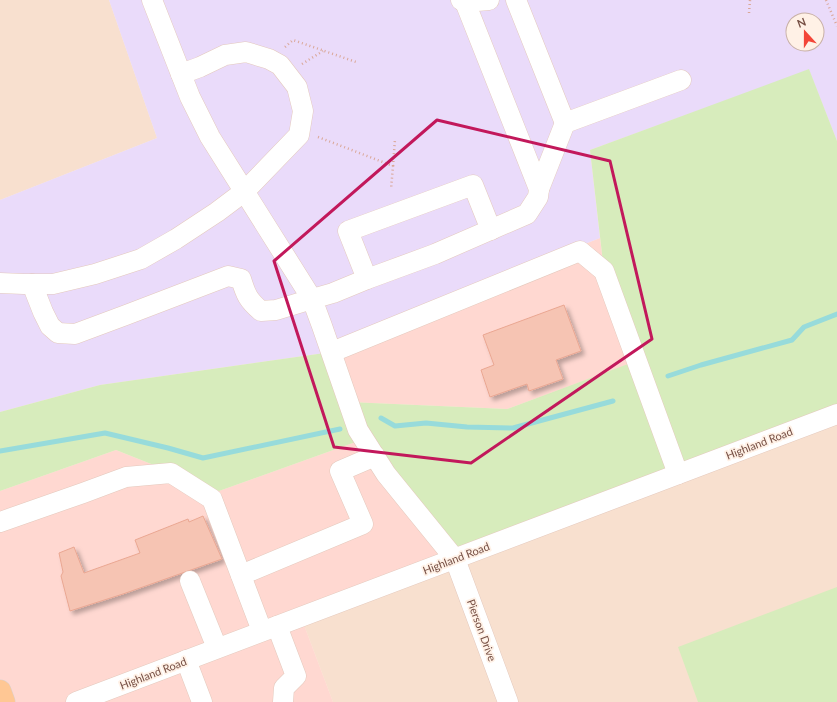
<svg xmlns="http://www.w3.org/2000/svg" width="837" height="702" font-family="Lato,sans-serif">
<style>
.residential{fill:#f8e0cf}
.commercial{fill:#ffd8d1}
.education{fill:#eadbfa;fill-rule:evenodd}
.green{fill:#d7ecbc}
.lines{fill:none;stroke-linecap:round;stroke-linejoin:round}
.stream{stroke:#97dbdb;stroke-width:5}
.building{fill:#f6c4b3;stroke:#eaa792;filter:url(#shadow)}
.minor-casing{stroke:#e4c9bd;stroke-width:21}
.major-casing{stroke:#dbd1ce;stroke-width:23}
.path{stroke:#daa797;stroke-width:2.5;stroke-dasharray:1 3;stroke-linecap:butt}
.minor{stroke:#fff;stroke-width:20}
.major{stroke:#ffc794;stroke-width:22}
.marked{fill:none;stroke:#c2185b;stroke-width:3;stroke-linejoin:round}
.labels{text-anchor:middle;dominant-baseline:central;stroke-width:3.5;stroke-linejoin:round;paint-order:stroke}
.street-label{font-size:11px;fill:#764f44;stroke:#fff1e6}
</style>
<defs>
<filter id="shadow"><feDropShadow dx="3.5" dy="3.5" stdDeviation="2" flood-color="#0004"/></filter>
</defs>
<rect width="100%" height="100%" fill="#feedde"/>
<!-- residential -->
<g class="residential">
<polygon points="0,0 109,0 157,138 0,200"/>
<polygon points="837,414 837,702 333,702 301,617"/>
</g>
<!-- commercial -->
<g class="commercial">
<polygon points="600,238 604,271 637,361 507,409 349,402 329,345"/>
<polygon points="364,439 455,559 301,617 333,702 0,702 0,491 116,450 219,491"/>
</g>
<!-- education -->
<path class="education" d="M109,0H837V141L809,70L590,150L600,238L329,345L332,352L100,385L0,412V200L157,138ZM793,20H817V44H793Z"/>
<!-- green -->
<g class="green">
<polygon points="809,69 837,141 837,414 455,559 364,439 219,491 116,450 0,491 0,412 100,385 332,352 349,402 507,409 636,361 604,271 590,150"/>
<polygon points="837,587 837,702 698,702 678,647"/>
</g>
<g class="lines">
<!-- stream -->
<g class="stream">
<polyline points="668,376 701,365 792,340 804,327 837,314"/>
<polyline points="381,418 395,426 426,423 467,427 513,428 613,401"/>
<polyline points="0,451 105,433 168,448 203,458 340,429"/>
</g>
</g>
<!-- building -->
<g class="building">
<polygon points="564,305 581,351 556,360 563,379 529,391 527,384 490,397 481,370 494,365 483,335"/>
<polygon points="203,516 222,559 123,594 70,611 61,576 63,572 59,553 74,547 84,573 140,553 135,540 188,519 189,522"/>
</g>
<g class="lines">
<!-- minor casing -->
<g class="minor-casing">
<g id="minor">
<polyline points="461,0 465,2 489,0"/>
<polyline points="516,0 565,123 681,80"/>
<polyline points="465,2 539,189 538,197 527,214 435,254 367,279 333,293 312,299 322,326 358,430 386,474 455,559 508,702"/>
<polyline points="539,189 565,123"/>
<polyline points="367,279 348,231 473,185 491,230"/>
<polyline points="0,283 24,284 53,284 95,274 141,259 176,239 217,212 245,191 299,135 303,111 297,87 280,65 269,59 246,52 225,55 200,67 181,74"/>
<path d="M32,284L43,312L50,326L58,333L75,334L126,315L228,276L241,279C246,295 248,300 261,311L276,310L312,299L210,137L190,97L152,0"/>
<polyline points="332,352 580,251 604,271 678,474"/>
<polyline points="0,522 83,493 126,477 171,473 212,499 262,631"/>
<polyline points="241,575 363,524 340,471 375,456"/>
<polyline points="190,581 217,648"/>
<polyline points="277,626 296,676 284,688 283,702"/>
<polyline points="186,660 202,702"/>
<polyline points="76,702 837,414"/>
</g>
</g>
<!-- major casing -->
<g class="major-casing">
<polyline id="major" points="0,691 4,702"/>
</g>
<!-- path -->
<g class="path">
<polyline points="826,0 837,26"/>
<polyline points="749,13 750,0"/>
<polyline points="285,47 293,40 356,62"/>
<polyline points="302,64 323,51"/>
<polyline points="318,137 393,166 391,189"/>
<polyline points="393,166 395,139"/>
</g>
<!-- minor -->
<use href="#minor" class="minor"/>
<!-- major -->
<use href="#major" class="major"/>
</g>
<!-- marked area -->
<path class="marked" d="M437,120L610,161L652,339L471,463L334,447L274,261Z"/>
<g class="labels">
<!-- street labels -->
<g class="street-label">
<text transform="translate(759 443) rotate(-21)">Highland Road</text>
<text transform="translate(456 558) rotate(-21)">Highland Road</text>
<text transform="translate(482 630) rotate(70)">Pierson Drive</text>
<text transform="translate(153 673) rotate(-21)">Highland Road</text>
</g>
</g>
<!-- north arrow -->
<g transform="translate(805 32) rotate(339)"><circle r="19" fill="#fff1e6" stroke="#c8b0a5"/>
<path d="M0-3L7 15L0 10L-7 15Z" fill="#f34538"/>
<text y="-6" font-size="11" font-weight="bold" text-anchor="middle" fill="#764f44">N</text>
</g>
</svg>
